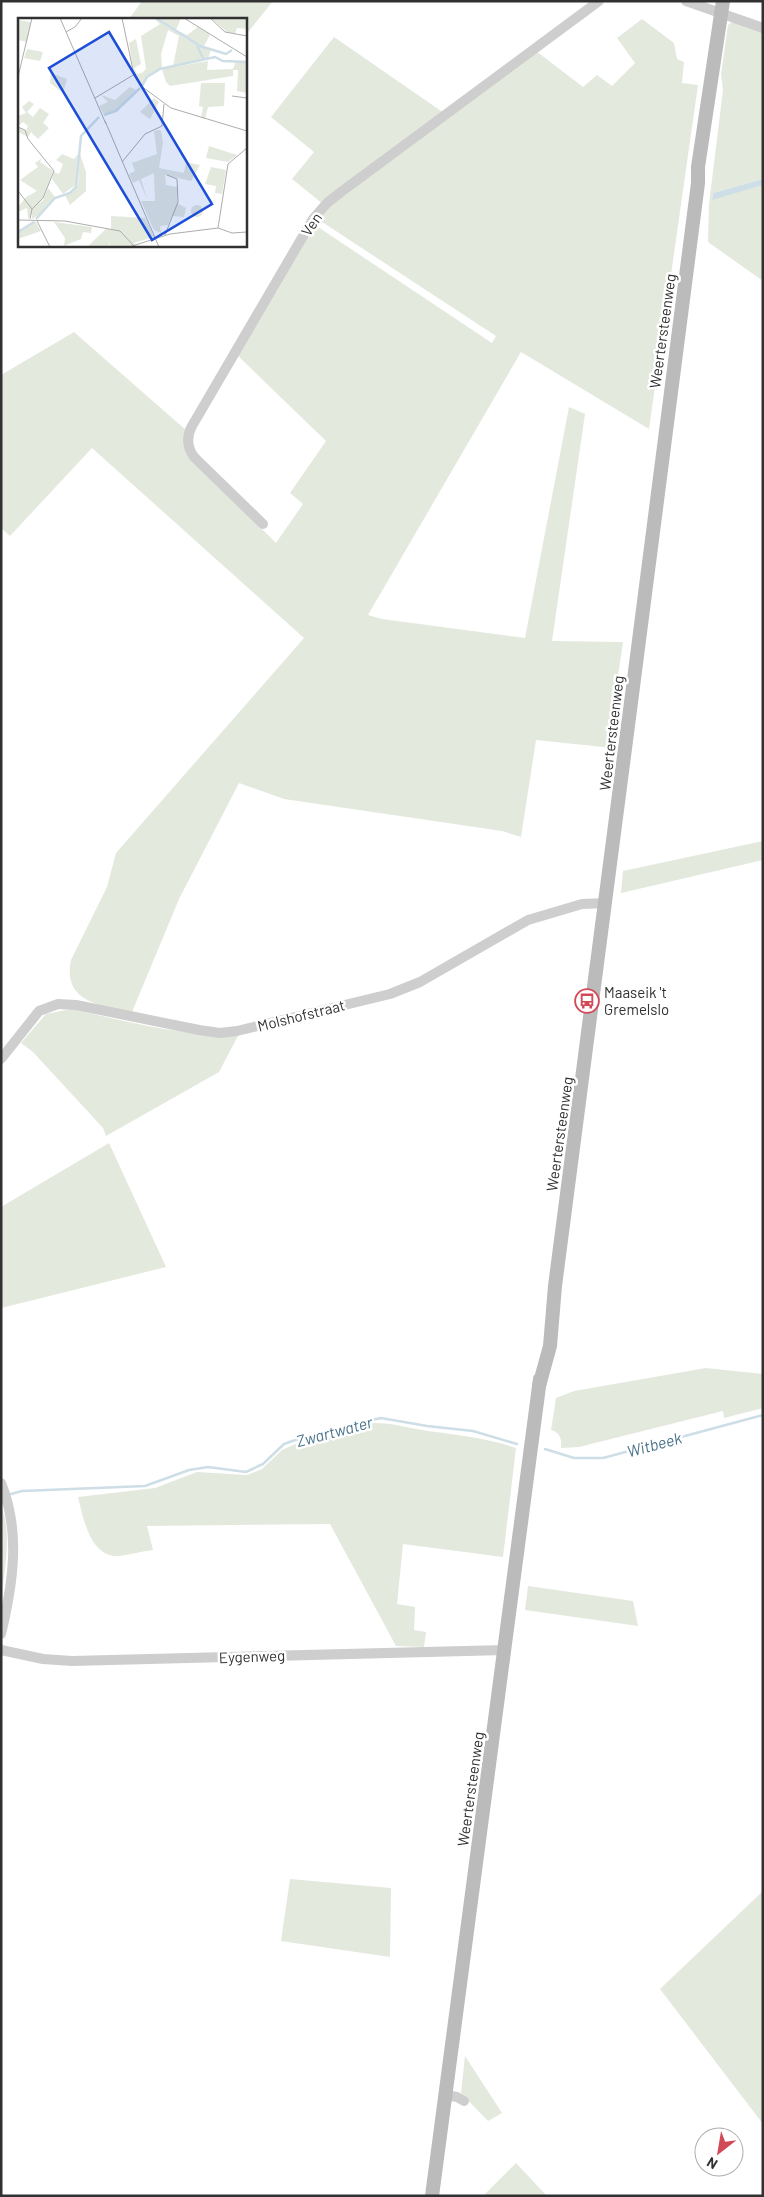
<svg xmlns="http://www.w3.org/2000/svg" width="764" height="2197" font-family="Barlow,sans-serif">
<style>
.green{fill:#e4e9de}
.water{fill:#cddee7}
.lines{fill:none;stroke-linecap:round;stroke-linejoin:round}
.stream{stroke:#cddee7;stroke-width:2.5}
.street{stroke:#cecece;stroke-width:10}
.secondary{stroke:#bbb;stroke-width:14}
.labels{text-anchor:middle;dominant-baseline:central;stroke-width:5;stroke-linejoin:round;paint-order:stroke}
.street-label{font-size:15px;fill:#313131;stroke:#fff}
.poi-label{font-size:15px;fill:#313131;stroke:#fff;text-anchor:start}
.water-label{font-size:16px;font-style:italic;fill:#48738b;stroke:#fff}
.inset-river{fill:none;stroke:#cddee7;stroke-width:2.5}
.inset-road{fill:none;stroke:#adadad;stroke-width:1}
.view{fill:#1d4ed8;fill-opacity:0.15;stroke:#1d4ed8;stroke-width:2.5}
.inset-edge{fill:none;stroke:#313131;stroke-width:2.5}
</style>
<rect width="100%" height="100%" fill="#fff"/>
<!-- green -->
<g class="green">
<polygon points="142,1 273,1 245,36 245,19 129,19"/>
<path d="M642,19L674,43L677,59L684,62L682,83L698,85L649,429L521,352L368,615L382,619L525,638L569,407L585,414L552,641L623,642L611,724L613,748L536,740L521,837L502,831L284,799L239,783L179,899L132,1012C101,1006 62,1002 71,960L107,887L116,853L304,638L92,448L10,536L1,528V375L74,332L187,431L185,438L256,523L276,543L303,504L290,493L326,441L236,354L312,223L492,343L496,336L316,218L322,211L536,51L583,87L597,75L612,86L635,63L617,38Z"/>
<polygon points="732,22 763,32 763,179 713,193 712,199 763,185 763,281 708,242 709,204 723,90 721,74 728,25"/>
<polygon points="334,37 444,113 323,204 292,179 314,152 271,117"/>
<polygon points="763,841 763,860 621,893 623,871"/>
<path d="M71,1009C126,1021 182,1037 239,1034L219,1072L106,1136L103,1128L33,1052L21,1043L46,1014Z"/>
<polygon points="109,1143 166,1267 1,1308 1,1207"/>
<path d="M706,1368L763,1374V1408L724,1418L723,1411L579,1447L561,1448C562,1439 560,1432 551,1430L556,1398L574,1391Z"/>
<path d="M374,1423C393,1423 409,1428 428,1431C458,1435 487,1438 516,1448L503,1557L403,1544L397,1604L415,1607L414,1630L426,1632L424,1647L396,1646L330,1524L147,1526L153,1550C142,1551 130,1555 119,1556C90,1558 83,1517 78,1497L155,1488L197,1472L247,1475L262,1469L282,1450L300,1442L343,1435L356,1427Z"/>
<path d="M1,1507C12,1530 5,1571 1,1597Z"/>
<polygon points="528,1586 633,1601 638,1626 525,1610"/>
<polygon points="290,1879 391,1888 390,1957 281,1941"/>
<polygon points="763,1891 763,2124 660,1989"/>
<polygon points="465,2056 502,2113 488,2121 461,2093"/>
<polygon points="516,2163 547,2196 483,2196"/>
</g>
<!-- water -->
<polygon class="water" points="763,179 763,185 712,200 713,193"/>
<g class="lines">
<!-- stream -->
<g class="stream">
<polyline points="545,1449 574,1458 603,1458 763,1415"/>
<polyline points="11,1494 22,1491 145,1486 189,1470 208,1467 246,1472 263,1464 284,1444 301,1438 345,1430 357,1423 381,1418 427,1426 473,1431 517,1444"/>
</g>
<!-- street -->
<g class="street">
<polyline points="686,1 763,28"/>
<path d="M263,524L194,457C187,447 186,437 192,426L313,219L327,203L341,192L599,1"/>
<polyline points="1,1059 39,1011 58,1004 76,1005 199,1030 220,1033 237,1031 390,994 420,982 528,920 582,904 606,903"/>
<path d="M1,1483C21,1532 13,1584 1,1634"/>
<polyline points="1,1650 43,1659 72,1661 505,1650"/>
<polyline points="446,2095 457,2097 464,2101"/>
</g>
<!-- secondary -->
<g class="secondary">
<path d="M539,1386L550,1346L555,1286C604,918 650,551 698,183V167L723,1"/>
<polyline points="432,2196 540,1379"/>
</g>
</g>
<!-- icons -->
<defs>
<g id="bus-ring" transform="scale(1.25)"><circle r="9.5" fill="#fff" stroke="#d24a58" stroke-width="1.5"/><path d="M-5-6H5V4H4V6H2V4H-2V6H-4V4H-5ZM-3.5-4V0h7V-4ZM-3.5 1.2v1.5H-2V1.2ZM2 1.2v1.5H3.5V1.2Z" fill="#d24a58"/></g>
</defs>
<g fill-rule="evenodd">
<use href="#bus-ring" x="587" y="1001"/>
</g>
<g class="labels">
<!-- street labels -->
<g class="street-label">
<text transform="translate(311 224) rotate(-56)">Ven</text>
<text transform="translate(662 331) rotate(-82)">Weertersteenweg</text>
<text transform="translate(611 733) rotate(-83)">Weertersteenweg</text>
<text transform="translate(301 1015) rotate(-14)">Molshofstraat</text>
<text transform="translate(559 1134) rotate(-82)">Weertersteenweg</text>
<text transform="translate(252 1656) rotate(-2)">Eygenweg</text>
<text transform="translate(470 1789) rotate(-82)">Weertersteenweg</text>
</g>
<!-- poi labels -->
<g class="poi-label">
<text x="604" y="992">Maaseik 't<tspan x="604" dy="17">Gremelslo</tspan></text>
</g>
<!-- water labels -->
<g class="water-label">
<text transform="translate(334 1431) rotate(-15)">Zwartwater</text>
<text transform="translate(654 1444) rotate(-15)">Witbeek</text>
</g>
</g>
<!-- overview -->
<g transform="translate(18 18)">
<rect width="229" height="229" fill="#fff"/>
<path d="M136,0L178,27L193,32L190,41L155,48L161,18L150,12L143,36L144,50L128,59L124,68L117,56L115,50L111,25L118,21L123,46L116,50L119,56L124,55L128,51L123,18L142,6ZM140,0H163L158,12L169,17L180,9L192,17L186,28L179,26ZM193,0H229V11L219,10L217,16L209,14ZM0,2L13,4L9,24L0,22ZM9,31L25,34L22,43L6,40ZM190,43L189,52L215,51L218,43L229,45V75L219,73L220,52H215V58L152,68L148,64L144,51ZM33,55L49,61L45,75L32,65ZM183,65H207L206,88L190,89L187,101L183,100L185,89L181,88ZM112,69L118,72L98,92L86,97L81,88L90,84L83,77L97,82ZM136,80L141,84L132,101L122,94ZM11,83L16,86L9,94L15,99L22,90L31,96L25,105L31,110L20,121L13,114L10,119L0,114V109L8,113L10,108L5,104L0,108V98L8,95L4,89ZM140,112L143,113L145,125L141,150L166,155L168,144L182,147L173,163L147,157L148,167L159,169V185L168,190L166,199L154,198L150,207L142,208L143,215L136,212L123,183H137L136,155L123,161L129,181L121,162L115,165L111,156L117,153L114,145L139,136L136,113ZM191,128L219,137L210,144L188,140ZM61,135L59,166L45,176L34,161L36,154L41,156L45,146L38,142L44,136L56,141ZM62,136L68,154V173L52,187L47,177L60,167ZM24,140L22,144L35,153L25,180L10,201L9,190L0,194V189L8,179L19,173L2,162L20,149L17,145ZM193,149L208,152L204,176L197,175L198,168L187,166ZM30,170L37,179L24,195L14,201V192L25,182ZM173 193a6 6 0 1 1 12 0a6 6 0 1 1-12 0ZM93,198L127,200L136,219L116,225L119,229H92V224L91,229H69L88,211H93ZM17,203L23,213L0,221V214ZM36,204L74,209L73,215L65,214L63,221L46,228L47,220Z" fill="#e4e9de"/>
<path class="inset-river" d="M138,0L182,28L208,36L214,32M179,28L186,42M124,68L129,59L142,51L197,39L205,43L229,44M86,97L98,93L122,70M18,201L37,180L52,175L58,169L63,118L81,99M0,214L16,204"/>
<path class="inset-road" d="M42,0L88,106M104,0L115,52L123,68L153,90L229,113M166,0L229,39M192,0L207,14L229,18M48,14L57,9L64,0M0,59L14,0M214,78L229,80M77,80L117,56M87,103L141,229M0,109L7,112L10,121L36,153L25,180L14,191L12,201M104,144L127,116L144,108L146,86M0,173L14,191M0,202L47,203L102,213L117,229M19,203L32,229M200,210L210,146L229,130M147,217L160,184L159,161L149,157M111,229L152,216L200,210L214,215L229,214"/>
<path class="view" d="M91,14L194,186L134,222L31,50Z"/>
<rect width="229" height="229" class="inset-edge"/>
</g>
<!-- border -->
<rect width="764" height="2197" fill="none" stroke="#313131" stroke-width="5"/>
<!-- north arrow -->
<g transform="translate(719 2152) rotate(211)"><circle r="24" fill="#ffffff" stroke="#adadad"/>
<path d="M0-4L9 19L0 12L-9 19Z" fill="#d24a58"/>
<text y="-8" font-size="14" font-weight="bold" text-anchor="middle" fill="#313131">N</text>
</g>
</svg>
